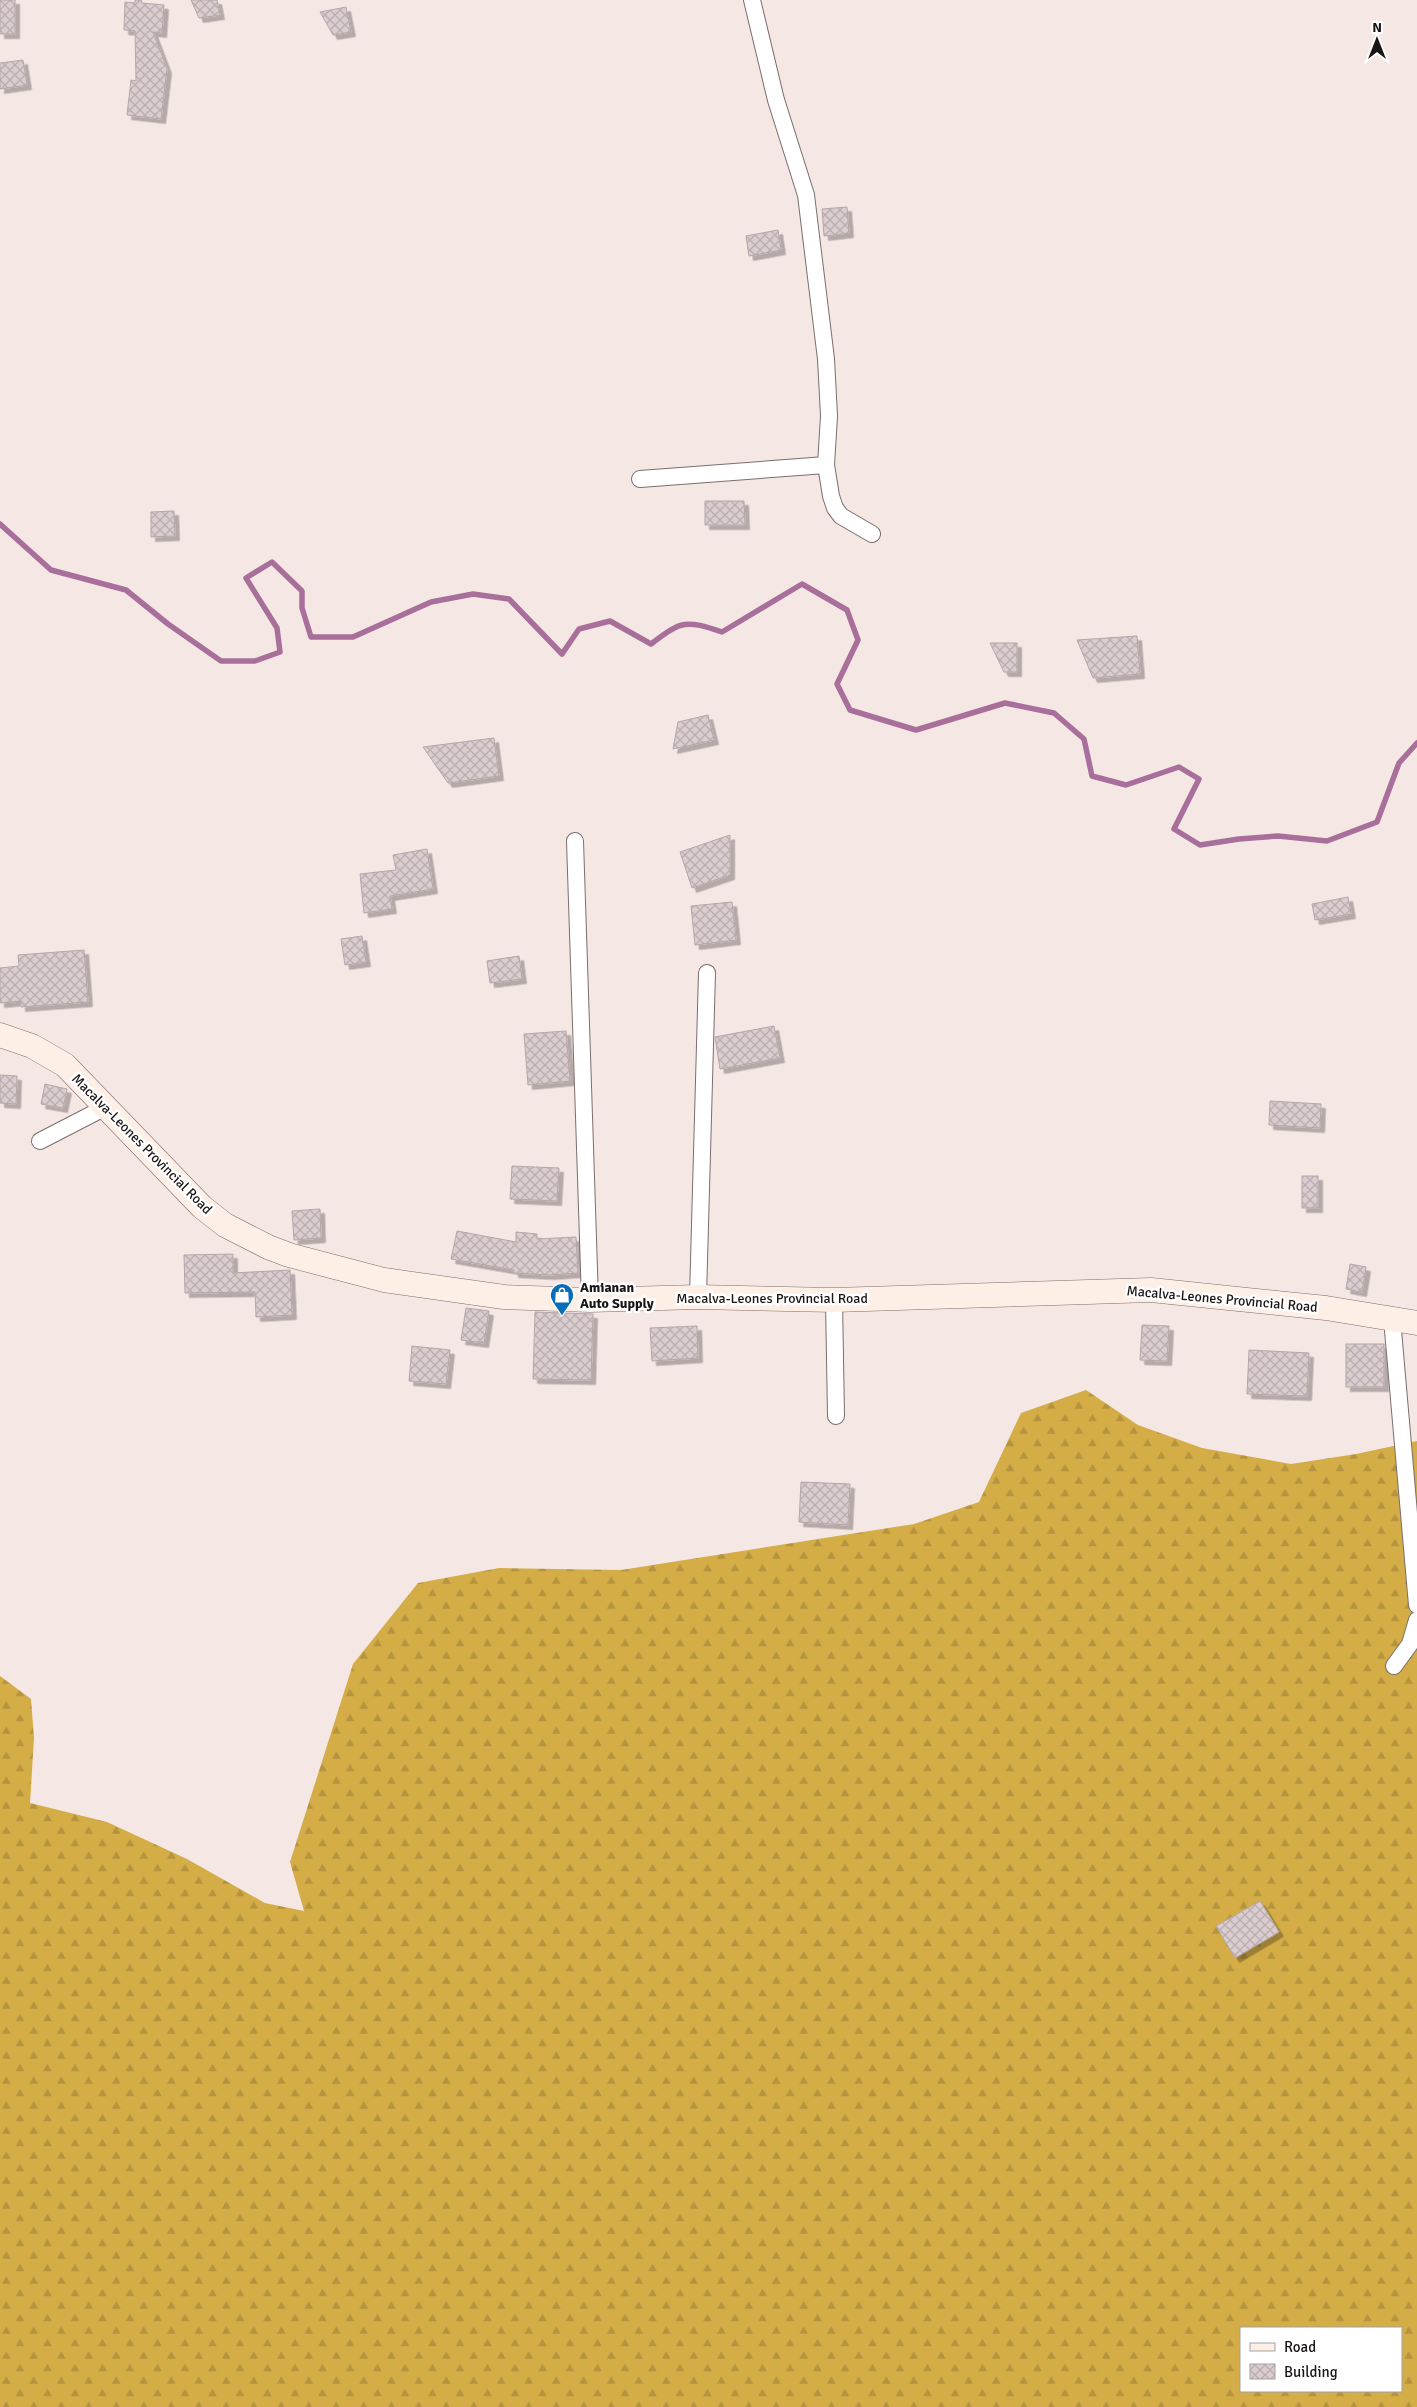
<svg xmlns="http://www.w3.org/2000/svg" width="1417" height="2407" font-family="Signika,sans-serif">
<style>
.forest{fill:url(#forest-firs);fill-rule:evenodd}
.lines{fill:none;stroke-linecap:round;stroke-linejoin:round}
.stream{stroke:#a96f9b;stroke-width:5.5}
.building{fill:url(#building-cross-hatch);stroke:#b4a6a9;filter:url(#shadow)}
.street-casing{stroke:#7b6e6c;stroke-width:18}
.secondary-casing{stroke:#7b6e6c;stroke-width:25}
.street{stroke:#fff;stroke-width:16}
.secondary{stroke:#fdefe5;stroke-width:24}
.labels{text-anchor:middle;dominant-baseline:central;stroke-width:5;stroke-linejoin:round;paint-order:stroke}
.street-label{font-size:14px;fill:#1a1514;stroke:#fff}
.poi-label{font-size:14px;font-weight:bold;fill:#1a1514;stroke:#fff;text-anchor:start}
</style>
<defs>
<pattern id="forest-firs" width="22" height="20" patternUnits="userSpaceOnUse" patternTransform="scale(1.25)"><rect width="22" height="20" fill="#d4ad47"/><path d="M5 1l3.5 6h-7zM16 11l3.5 6h-7z" fill="#b5943d"/></pattern>
<pattern id="building-cross-hatch" width="8" height="8" patternUnits="userSpaceOnUse" patternTransform="scale(1.25)"><rect width="8" height="8" fill="#dacccf"/><path d="M0 0l8 8M0 8l8-8" fill="none" stroke="#baaeb1"/></pattern>
<filter id="shadow"><feDropShadow dx="4.5" dy="4.5" stdDeviation="0" flood-color="#0004"/></filter>
</defs>
<rect width="100%" height="100%" fill="#f5e7e4"/>
<!-- forest -->
<path class="forest" d="M1086,1390L1138,1425L1202,1448L1291,1464L1356,1454L1417,1441V2407H0V1676L31,1699L34,1738L30,1803L107,1822L187,1859L265,1903L304,1911L290,1862L353,1664L418,1583L499,1568L621,1570L914,1524L979,1502L1021,1413ZM1241,2328H1401V2391H1241Z"/>
<g class="lines">
<!-- stream -->
<path class="stream" d="M0,524L51,570L126,590L168,624L221,661H255L280,652L277,628L246,578L272,562L302,591V608L311,637H353L431,602L473,594L509,599L562,654L579,629L610,621L651,644C682,620 686,620 722,632L802,584L847,610L858,640L837,684L850,710L916,730L1005,703L1054,713L1084,739L1092,776L1126,785L1179,767L1199,779L1174,829L1200,845L1239,839L1278,836L1327,841L1377,822L1399,763L1417,743"/>
</g>
<!-- building -->
<g class="building">
<rect x="0" y="0" width="15" height="34"/>
<polygon points="135,0 141,0 142,3 164,5 162,33 153,32 167,69 161,119 127,115 131,80 136,81 135,31 124,30 125,2 135,3"/>
<polygon points="191,0 217,0 220,15 199,18"/>
<polygon points="346,7 351,32 333,35 320,12"/>
<polygon points="23,60 27,85 0,89 0,63"/>
<polygon points="847,207 849,233 824,236 822,209"/>
<polygon points="778,230 781,250 749,256 746,236"/>
<polygon points="705,501 744,501 745,525 705,525"/>
<polygon points="174,511 175,536 151,537 151,512"/>
<polygon points="1137,636 1140,674 1093,678 1077,640"/>
<polygon points="990,643 1017,643 1017,672 1004,672"/>
<polygon points="708,715 714,740 673,749 678,722"/>
<polygon points="494,738 499,776 448,783 423,747"/>
<polygon points="730,835 730,875 692,888 680,852"/>
<polygon points="427,849 433,889 390,896 392,909 364,913 360,874 396,870 393,855"/>
<polygon points="1348,897 1351,914 1315,920 1312,904"/>
<polygon points="732,902 736,940 695,945 691,906"/>
<polygon points="362,936 366,962 345,965 341,939"/>
<polygon points="84,950 88,1002 21,1007 21,1001 0,1003 0,968 19,966 18,955"/>
<polygon points="519,956 522,979 490,983 487,961"/>
<polygon points="774,1026 780,1058 720,1069 715,1037"/>
<polygon points="566,1031 570,1081 528,1085 524,1034"/>
<polygon points="0,1075 17,1076 16,1104 0,1103"/>
<polygon points="45,1084 67,1089 63,1108 41,1104"/>
<polygon points="1270,1101 1321,1104 1320,1128 1269,1125"/>
<polygon points="512,1166 559,1168 557,1201 510,1199"/>
<rect x="1302" y="1176" width="16" height="32"/>
<polygon points="320,1209 321,1238 294,1240 292,1211"/>
<polygon points="457,1231 516,1242 516,1232 537,1234 537,1239 576,1237 578,1273 549,1275 514,1273 514,1270 451,1259"/>
<polygon points="233,1254 233,1273 290,1270 292,1315 256,1317 255,1292 185,1293 184,1255"/>
<polygon points="1350,1264 1366,1267 1362,1292 1346,1289"/>
<polygon points="466,1308 489,1311 484,1343 461,1340"/>
<polygon points="535,1312 593,1314 591,1380 533,1379"/>
<polygon points="1142,1325 1169,1326 1167,1361 1140,1360"/>
<polygon points="697,1326 698,1358 652,1361 650,1328"/>
<rect x="1346" y="1344" width="38" height="43"/>
<polygon points="412,1346 450,1350 446,1384 409,1381"/>
<polygon points="1249,1350 1309,1353 1307,1396 1247,1394"/>
<polygon points="801,1482 850,1484 848,1525 799,1522"/>
<polygon points="1260,1901 1279,1932 1235,1958 1216,1926"/>
</g>
<g class="lines">
<!-- street casing -->
<g class="street-casing">
<g id="street">
<polyline points="752,0 776,100 806,195 826,359 829,416 826,465 831,496 835,508 841,516 872,534"/>
<polyline points="640,479 826,465"/>
<polyline points="575,841 590,1300"/>
<polyline points="40,1141 104,1108"/>
<polyline points="698,1297 707,973"/>
<polyline points="834,1300 836,1416"/>
<polyline points="1392,1319 1417,1605"/>
<polyline points="1394,1666 1410,1644 1417,1620"/>
</g>
</g>
<!-- secondary casing -->
<g class="secondary-casing">
<polyline id="secondary" points="0,1035 32,1046 65,1065 202,1207 225,1225 268,1247 289,1255 384,1280 504,1297 590,1300 698,1297 834,1300 1151,1290 1326,1308 1417,1323"/>
</g>
<!-- street -->
<use href="#street" class="street"/>
<!-- secondary -->
<use href="#secondary" class="secondary"/>
</g>
<!-- icons -->
<defs>
<g id="shop-pin" transform="scale(1.25)"><path d="M0 17L-7.5 6A9.5 9.5 0 1 1 7.5 6Z" fill="#096db9" stroke="#fff"/><path d="M-5-2.5h2.3a2.7 3.5 0 0 1 5.4 0H5L5.5 6h-11ZM-1.5-2.5h3a1.5 2.3 0 0 0-3 0Z" fill="#fff"/></g>
</defs>
<g fill-rule="evenodd">
<use href="#shop-pin" x="562" y="1295"/>
</g>
<g class="labels">
<!-- street labels -->
<g class="street-label">
<text transform="translate(142 1144) rotate(45)">Macalva-Leones Provincial Road</text>
<text x="772" y="1298">Macalva-Leones Provincial Road</text>
<text transform="translate(1222 1299) rotate(5)">Macalva-Leones Provincial Road</text>
</g>
<!-- poi labels -->
<g class="poi-label">
<text x="580" y="1287">Amianan<tspan x="580" dy="16">Auto Supply</tspan></text>
</g>
</g>
<!-- legend -->
<rect x="1240" y="2327" width="162" height="65" fill="#ffffff" stroke="#a3a1a1"/>
<rect x="1250" y="2343" width="25" height="8" fill="#fdefe5" stroke="#a3a1a1"/>
<text x="1284" y="2352" font-size="15" fill="#1a1514">Road</text>
<rect x="1250" y="2364" width="25" height="15" fill="url(#building-cross-hatch)" stroke="#a3a1a1"/>
<text x="1284" y="2377" font-size="15" fill="#1a1514">Building</text>
<!-- north arrow -->
<g transform="translate(1377 40)" stroke="#ffffff" stroke-width="4" paint-order="stroke">
<path d="M0-4L9 19L0 12L-9 19Z" fill="#1a1514"/>
<text y="-8" font-size="14" font-weight="bold" text-anchor="middle" fill="#1a1514">N</text>
</g>
</svg>
